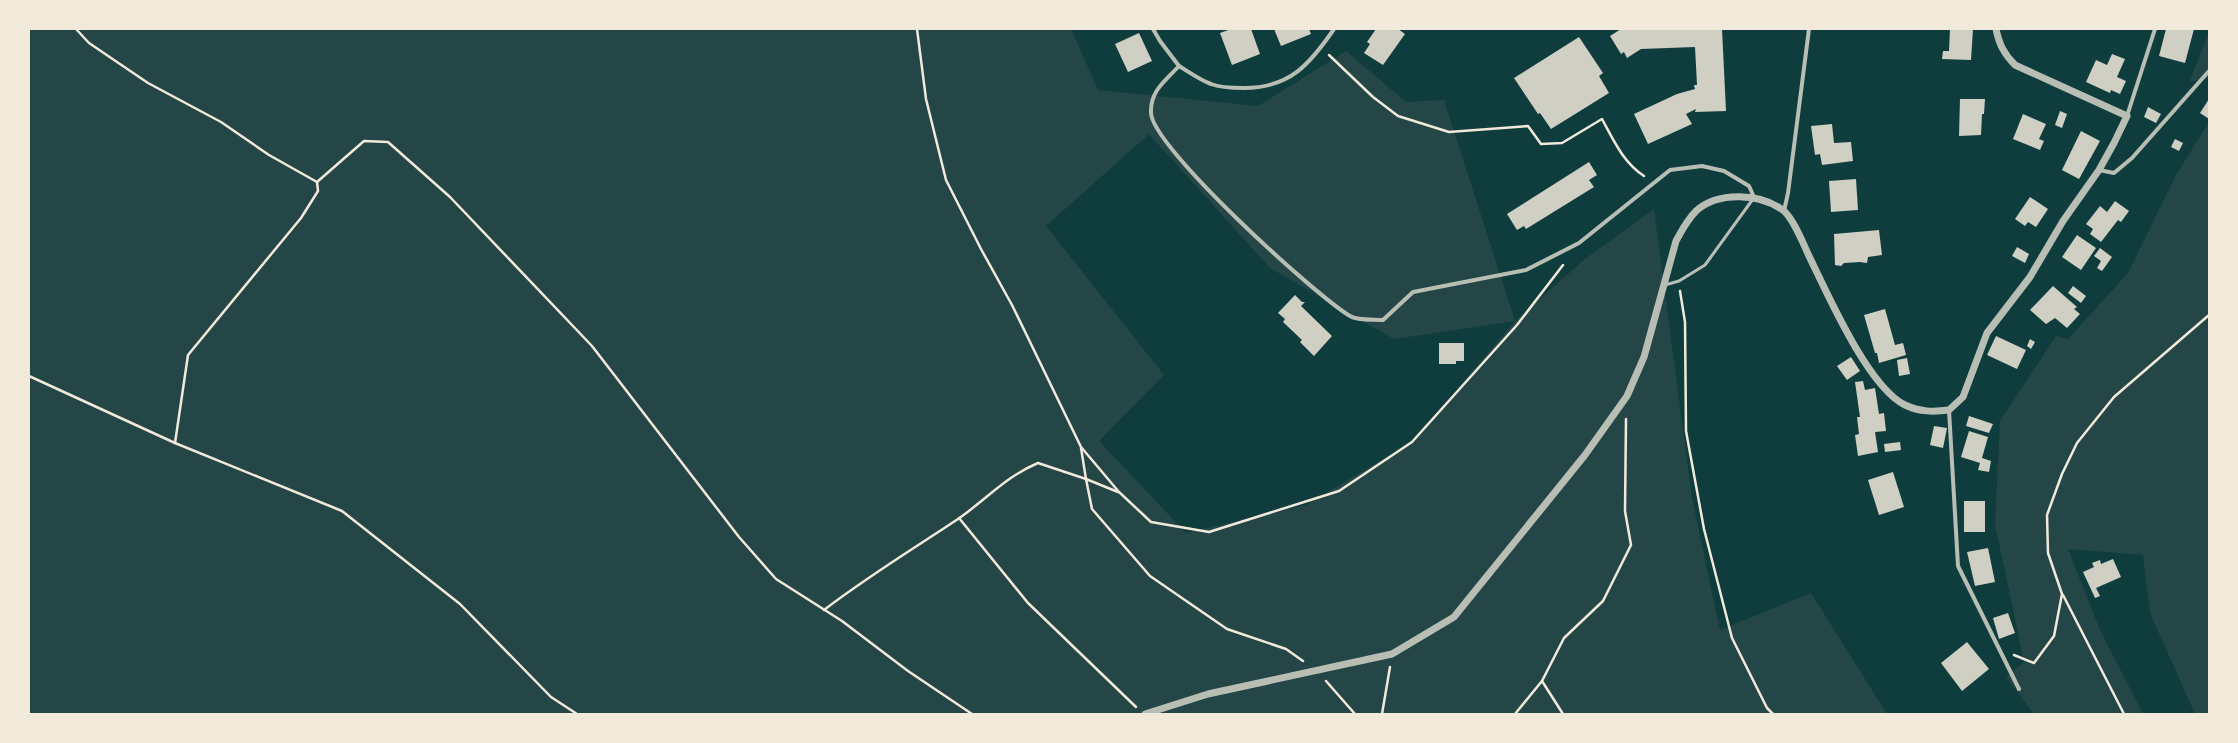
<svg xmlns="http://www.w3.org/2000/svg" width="2238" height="743" font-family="Helvetica,sans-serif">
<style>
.green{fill:#244646;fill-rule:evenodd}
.building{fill:#cfcfc3}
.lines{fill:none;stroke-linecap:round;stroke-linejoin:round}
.path{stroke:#f1e9da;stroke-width:2.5}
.service{stroke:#b8beb3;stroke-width:3}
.minor{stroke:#b8beb3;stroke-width:4}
.tertiary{stroke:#b8beb3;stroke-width:7}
</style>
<rect width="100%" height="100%" fill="#0f3d3e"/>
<!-- green -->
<g class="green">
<path d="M29,29H1071L1098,90L1258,106L1346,51L1406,102L1444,100L1515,321L1585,259L1654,209L1692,498L1720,630L1811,593L1887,714H29ZM1149,134L1270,268L1394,339L1515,321L1412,442L1306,505L1186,533L1099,441L1164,375L1046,226Z"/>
<polygon points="2209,33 2209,78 2189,82"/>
<polygon points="2209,122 2209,714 2195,714 2150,613 2143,555 2068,549 2100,630 2143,714 2034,714 2006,677 2024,662 1995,524 2000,421 2056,336 2068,339 2128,273 2176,175"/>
</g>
<!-- building -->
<g class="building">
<polygon points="1231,29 1251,29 1260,54 1232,65 1220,33"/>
<polygon points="1274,29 1309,29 1311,34 1281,46"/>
<polygon points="1376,29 1398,29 1405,34 1383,65 1364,53 1370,44 1367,42"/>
<polygon points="1621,29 1722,29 1726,111 1695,112 1696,109 1686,114 1692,124 1648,144 1634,114 1677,94 1695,89 1694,85 1697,85 1695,47 1641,49 1627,58 1624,52 1621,54 1610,36"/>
<polygon points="1950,29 1973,29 1971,60 1942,59 1943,51 1949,51"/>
<polygon points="2166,29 2194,29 2185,63 2159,56"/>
<polygon points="1139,33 1152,61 1128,72 1115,44"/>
<polygon points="1579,37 1603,73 1599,76 1609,93 1551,129 1540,113 1538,114 1514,78"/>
<polygon points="2112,54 2125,59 2117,77 2126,81 2120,94 2111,90 2110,93 2086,82 2096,60 2107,65"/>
<polygon points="1960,99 1985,99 1984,114 1982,114 1981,135 1959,136"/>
<polygon points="2209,99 2209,119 2200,113"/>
<polygon points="2148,107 2161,114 2156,123 2144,117"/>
<polygon points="2060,111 2067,114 2062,128 2055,125"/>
<polygon points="2023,114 2046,124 2039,139 2044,141 2040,150 2013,139"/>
<polygon points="1832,124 1834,143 1851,142 1853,161 1822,165 1820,154 1815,155 1811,126"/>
<polygon points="2081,131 2100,141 2079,179 2062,170"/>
<polygon points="2175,139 2183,143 2179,151 2171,147"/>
<polygon points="1589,162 1597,175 1589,180 1594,187 1526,229 1524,226 1517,230 1507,214"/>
<polygon points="1856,179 1858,210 1831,212 1829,181"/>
<polygon points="2030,197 2048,209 2036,227 2028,222 2025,226 2015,219"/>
<polygon points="2115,201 2129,211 2121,222 2118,220 2101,242 2090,234 2093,229 2086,224 2100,206 2107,212"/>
<polygon points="1879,230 1882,255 1868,257 1867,263 1860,262 1844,263 1841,266 1835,265 1834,234"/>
<polygon points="2077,235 2096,248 2081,270 2062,257"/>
<polygon points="2017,247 2029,254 2025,263 2012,256"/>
<polygon points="2100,248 2112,257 2102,271 2097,268 2101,261 2094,256"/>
<polygon points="2053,286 2077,307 2074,309 2080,314 2067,328 2055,318 2046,324 2030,310"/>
<polygon points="2073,286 2086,296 2081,303 2068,293"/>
<polygon points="1295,295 1302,302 1305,302 1301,306 1332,336 1314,356 1300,342 1302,340 1283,322 1285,319 1278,313"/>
<polygon points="1885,309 1895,345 1903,343 1906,355 1879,363 1877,353 1875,353 1864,315"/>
<polygon points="1996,336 2026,350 2017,369 1987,355"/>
<polygon points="2030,339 2035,342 2031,349 2027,346"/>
<polygon points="1439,343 1464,343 1464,361 1456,361 1456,364 1439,364"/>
<polygon points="1851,357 1860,371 1847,380 1837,366"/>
<polygon points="1907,358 1910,374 1899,376 1897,360"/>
<polygon points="1863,381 1865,390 1875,388 1879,414 1884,413 1886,431 1875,432 1878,452 1858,456 1855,435 1859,434 1857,417 1860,417 1855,382"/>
<polygon points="1969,416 1993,424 1989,433 1966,426"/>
<polygon points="1934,426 1947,428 1943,448 1930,445"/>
<polygon points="1969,431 1988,437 1982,458 1991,461 1989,472 1978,470 1980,463 1961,457"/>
<polygon points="1900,442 1901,450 1885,452 1884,444"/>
<polygon points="1893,472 1904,507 1879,515 1868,480"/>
<rect x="1964" y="501" width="21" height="31"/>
<polygon points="1988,548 1995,582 1975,586 1967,552"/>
<polygon points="2113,559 2121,577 2096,588 2100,596 2095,598 2083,572 2094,567 2092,563 2100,560 2101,564"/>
<polygon points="2008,613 2015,633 1999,639 1993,618"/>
<polygon points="1967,642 1989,669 1962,691 1941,663"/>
</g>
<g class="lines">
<!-- path -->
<g class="path">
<polyline points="76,29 89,43 148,83 221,122 269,155 317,182"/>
<polyline points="917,29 926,99 946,180 981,249 1012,305 1081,447 1119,492 1151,522 1209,532 1339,491 1412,442 1517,325 1563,265"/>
<path d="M1329,55L1373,97L1398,116L1449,132L1528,126L1541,144L1562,143L1602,119C1614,141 1623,162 1644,176"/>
<polyline points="317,182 364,141 388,142 450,197 592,346 739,537 776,579 842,621 908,671 972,714"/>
<polyline points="1680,291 1685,322 1686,431 1704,529 1732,638 1767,708 1773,714"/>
<polyline points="29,376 175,443 342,511 460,604 551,697 577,714"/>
<polyline points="175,443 188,355 301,218 318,191 317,182"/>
<polyline points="1118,492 1086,479 1092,509 1150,576 1227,629 1286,649 1303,661"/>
<polyline points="959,518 1028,603 1136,707"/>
<polyline points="2063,595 2124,714"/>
<path d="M824,610C867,577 913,549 958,519C987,499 1005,477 1038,463L1086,479L1081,448"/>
<polyline points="2014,655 2034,663 2054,636 2062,594 2048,553 2047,515 2062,474 2077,443 2114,397 2209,315"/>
<polyline points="1326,681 1355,714"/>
<polyline points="1542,681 1563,714"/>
<polyline points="1382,714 1390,667"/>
<polyline points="1515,714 1542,681 1564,638 1603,601 1631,545 1625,511 1626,419"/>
</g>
<!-- service -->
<polyline class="service" points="1665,285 1679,281 1705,265 1753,199"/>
<!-- minor -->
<g class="minor">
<polyline points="1153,29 1160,41 1179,66"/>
<path d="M1334,29C1310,64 1290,88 1244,88C1234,88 1221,88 1211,84C1200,80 1189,72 1179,66C1165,81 1150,91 1151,113C1152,147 1316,296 1350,316C1358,321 1374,319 1383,320L1413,292L1526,270L1579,243L1670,170L1702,166L1724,171L1749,186L1754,197"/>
<polyline points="2127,116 2155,29"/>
<polyline points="2099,170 2114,173 2132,158 2209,71"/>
<polyline points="1784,211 1788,193 1809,29"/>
<polyline points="1949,410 1958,566 2019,689"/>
</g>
<!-- tertiary -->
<path class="tertiary" d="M1145,714L1208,694L1392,654L1454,617L1585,455L1627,396L1644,357L1676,241C1682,230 1687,220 1696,211C1718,191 1761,193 1784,211C1794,220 1803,243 1809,256C1827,293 1868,387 1905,405C1920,412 1933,412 1949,410L1963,397L1987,333L2030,277L2063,221L2099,170L2114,143L2127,116L2015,65C2004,54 1999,44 1996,29"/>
</g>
<!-- border -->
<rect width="2238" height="743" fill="none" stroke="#f1e9da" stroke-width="60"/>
</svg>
